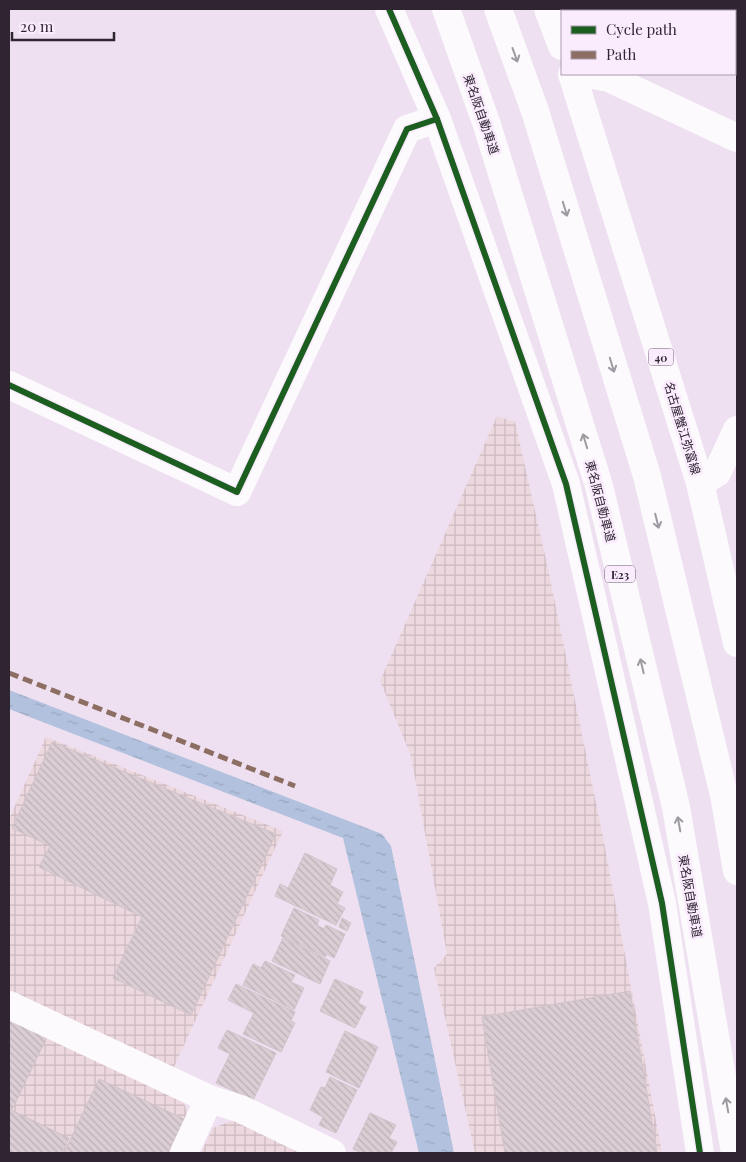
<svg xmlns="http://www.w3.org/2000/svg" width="746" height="1162" font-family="'Playfair Display','Noto Sans JP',serif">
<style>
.industrial{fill:url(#industrial-grid)}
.water{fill:url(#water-ripples)}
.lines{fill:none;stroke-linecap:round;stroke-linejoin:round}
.stream{stroke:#b2c1dd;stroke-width:10}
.building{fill:url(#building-back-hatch);stroke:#d1c3ca}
.minor{stroke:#fcfafd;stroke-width:28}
.primary{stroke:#fcfafd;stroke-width:28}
.motorway{stroke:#fcfafd;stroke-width:28}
.quiet{stroke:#8d6e63;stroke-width:5;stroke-dasharray:10 5;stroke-linecap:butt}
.cycleway-casing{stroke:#faebfd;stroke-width:9}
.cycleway{stroke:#1b5e20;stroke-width:6}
.oneway{stroke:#9f9aa1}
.labels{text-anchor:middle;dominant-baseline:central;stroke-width:5;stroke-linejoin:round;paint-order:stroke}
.shield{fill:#faebfd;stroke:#6b606e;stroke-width:1}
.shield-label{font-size:11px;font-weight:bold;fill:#2e2530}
.street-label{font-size:12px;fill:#2e2530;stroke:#faebfd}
</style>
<defs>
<pattern id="industrial-grid" width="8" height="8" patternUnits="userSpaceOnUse" patternTransform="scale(1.25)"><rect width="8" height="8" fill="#edd8df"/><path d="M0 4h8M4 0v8" fill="none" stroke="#ccb9c0"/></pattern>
<pattern id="water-ripples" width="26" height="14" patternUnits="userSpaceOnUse" patternTransform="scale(1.25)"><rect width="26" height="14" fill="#b2c1dd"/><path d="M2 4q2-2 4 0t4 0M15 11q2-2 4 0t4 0" fill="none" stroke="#99a6be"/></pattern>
<pattern id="building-back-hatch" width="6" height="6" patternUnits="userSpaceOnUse" patternTransform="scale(1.25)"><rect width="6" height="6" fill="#dbcdd4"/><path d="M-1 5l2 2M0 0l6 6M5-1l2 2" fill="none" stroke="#bcb0b6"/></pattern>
</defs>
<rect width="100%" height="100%" fill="#eee0f1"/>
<!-- industrial -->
<g class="industrial">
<polygon points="497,416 515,422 547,564 603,837 662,1153 475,1153 434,968 447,954 411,756 380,681"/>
<polygon points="46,737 283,831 173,1069 9,996 9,819"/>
<polygon points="9,1017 182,1097 188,1115 170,1153 9,1153"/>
<polygon points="239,1118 314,1153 201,1153 213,1128"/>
</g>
<!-- water -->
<polygon class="water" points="9,690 382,834 391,846 454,1153 419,1153 343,838 9,709"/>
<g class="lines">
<!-- stream -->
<polyline class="stream" points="671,11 672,9"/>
</g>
<!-- building -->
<g class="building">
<polygon points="52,742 276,834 191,1015 113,978 142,917 39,867 50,846 12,828"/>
<polygon points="305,853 337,869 330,885 343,892 337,904 345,908 336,925 275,896 280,884 288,888"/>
<polygon points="294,908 319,920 317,925 324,929 326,925 345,934 334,958 327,954 325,957 281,936"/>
<polygon points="342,918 351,923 347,931 339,927"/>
<polygon points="283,938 330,961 320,984 272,961"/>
<polygon points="265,961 295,975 291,982 304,988 294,1010 243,985 253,964 261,968"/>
<polygon points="335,979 363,992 358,1003 366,1007 355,1028 320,1011"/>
<polygon points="236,984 295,1012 291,1021 295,1023 281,1052 243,1034 254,1013 228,1000"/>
<polygon points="630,991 657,1153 505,1153 482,1017"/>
<polygon points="9,1018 47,1037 12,1110 9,1108"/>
<polygon points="227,1030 276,1053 253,1100 216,1083 230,1054 218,1048"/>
<polygon points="345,1031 378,1047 359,1088 326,1072"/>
<polygon points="330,1077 357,1090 336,1133 319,1125 323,1117 310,1110 321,1087 325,1088"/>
<polygon points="99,1079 184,1119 168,1153 64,1153"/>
<polygon points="9,1109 69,1138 62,1153 9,1153"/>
<polygon points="370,1113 396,1125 389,1138 397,1142 391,1153 362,1153 353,1149"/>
</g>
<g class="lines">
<!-- minor -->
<g class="minor">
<polyline points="389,9 437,119 566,484 662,903 700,1153"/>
<polyline points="588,74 609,78 737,138"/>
<polyline points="9,385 237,492 407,129 437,119"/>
<polyline points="700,483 717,473 737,430"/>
<polyline points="9,1005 209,1099 184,1153"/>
<polyline points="209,1099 241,1109 332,1153"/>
</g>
<!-- primary -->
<g class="primary">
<polyline points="548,9 562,46"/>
<polyline points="572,74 700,483 737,643"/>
</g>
<!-- motorway -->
<g class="motorway">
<polyline points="446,9 487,125 599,486 676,807 735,1153"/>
<polyline points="498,9 535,111 647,476 724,795 737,871"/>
</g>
<!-- quiet -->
<polyline class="quiet" points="9,673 295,786"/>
<!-- cycleway casing -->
<g class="cycleway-casing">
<g id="cycleway">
<polyline points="389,9 437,119 566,484 662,903 700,1153"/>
<polyline points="9,385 237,492 407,129 437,119"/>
</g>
</g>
<!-- cycleway -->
<use href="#cycleway" class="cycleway"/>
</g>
<!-- one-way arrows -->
<defs><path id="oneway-shaft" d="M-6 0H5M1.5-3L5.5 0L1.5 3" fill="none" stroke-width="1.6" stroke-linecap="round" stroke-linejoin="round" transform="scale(1.25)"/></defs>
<g class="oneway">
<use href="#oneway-shaft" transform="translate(515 55) rotate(70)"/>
<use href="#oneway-shaft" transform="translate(565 209) rotate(73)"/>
<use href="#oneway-shaft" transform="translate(612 365) rotate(73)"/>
<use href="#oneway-shaft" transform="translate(585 441) rotate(-107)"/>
<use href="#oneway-shaft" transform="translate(657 521) rotate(76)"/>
<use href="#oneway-shaft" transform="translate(642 666) rotate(-103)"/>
<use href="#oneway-shaft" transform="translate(679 824) rotate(-100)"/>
<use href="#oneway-shaft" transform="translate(727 1105) rotate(-100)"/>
</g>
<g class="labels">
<!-- shield labels -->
<g class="shield">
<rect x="648.5" y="348.5" width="25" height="17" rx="4"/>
<rect x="605" y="565.5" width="30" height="17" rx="4"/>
</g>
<g class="shield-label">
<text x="661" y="357">40</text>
<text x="620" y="574">E23</text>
</g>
<!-- street labels -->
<g class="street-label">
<text transform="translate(482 114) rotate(71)">東名阪自動車道</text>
<text transform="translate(683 428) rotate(73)">名古屋蟹江弥富線</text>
<text transform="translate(601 501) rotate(75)">東名阪自動車道</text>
<text transform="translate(691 896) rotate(80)">東名阪自動車道</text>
</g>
</g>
<!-- border -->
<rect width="746" height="1162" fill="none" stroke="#2e2530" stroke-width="20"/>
<!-- legend -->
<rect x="561" y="10" width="175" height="65" fill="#faebfd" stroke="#a89cab"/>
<rect x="571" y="26" width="25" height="8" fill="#1b5e20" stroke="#a89cab"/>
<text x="606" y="35" font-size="15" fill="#2e2530">Cycle path</text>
<rect x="571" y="51" width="25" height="8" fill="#8d6e63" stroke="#a89cab"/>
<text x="606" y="60" font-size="15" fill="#2e2530">Path</text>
<!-- scale -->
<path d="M12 32v8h102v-8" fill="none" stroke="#2e2530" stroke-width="2.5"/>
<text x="20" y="32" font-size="15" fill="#2e2530" stroke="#faebfd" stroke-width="4" paint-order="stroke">20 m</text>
</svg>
